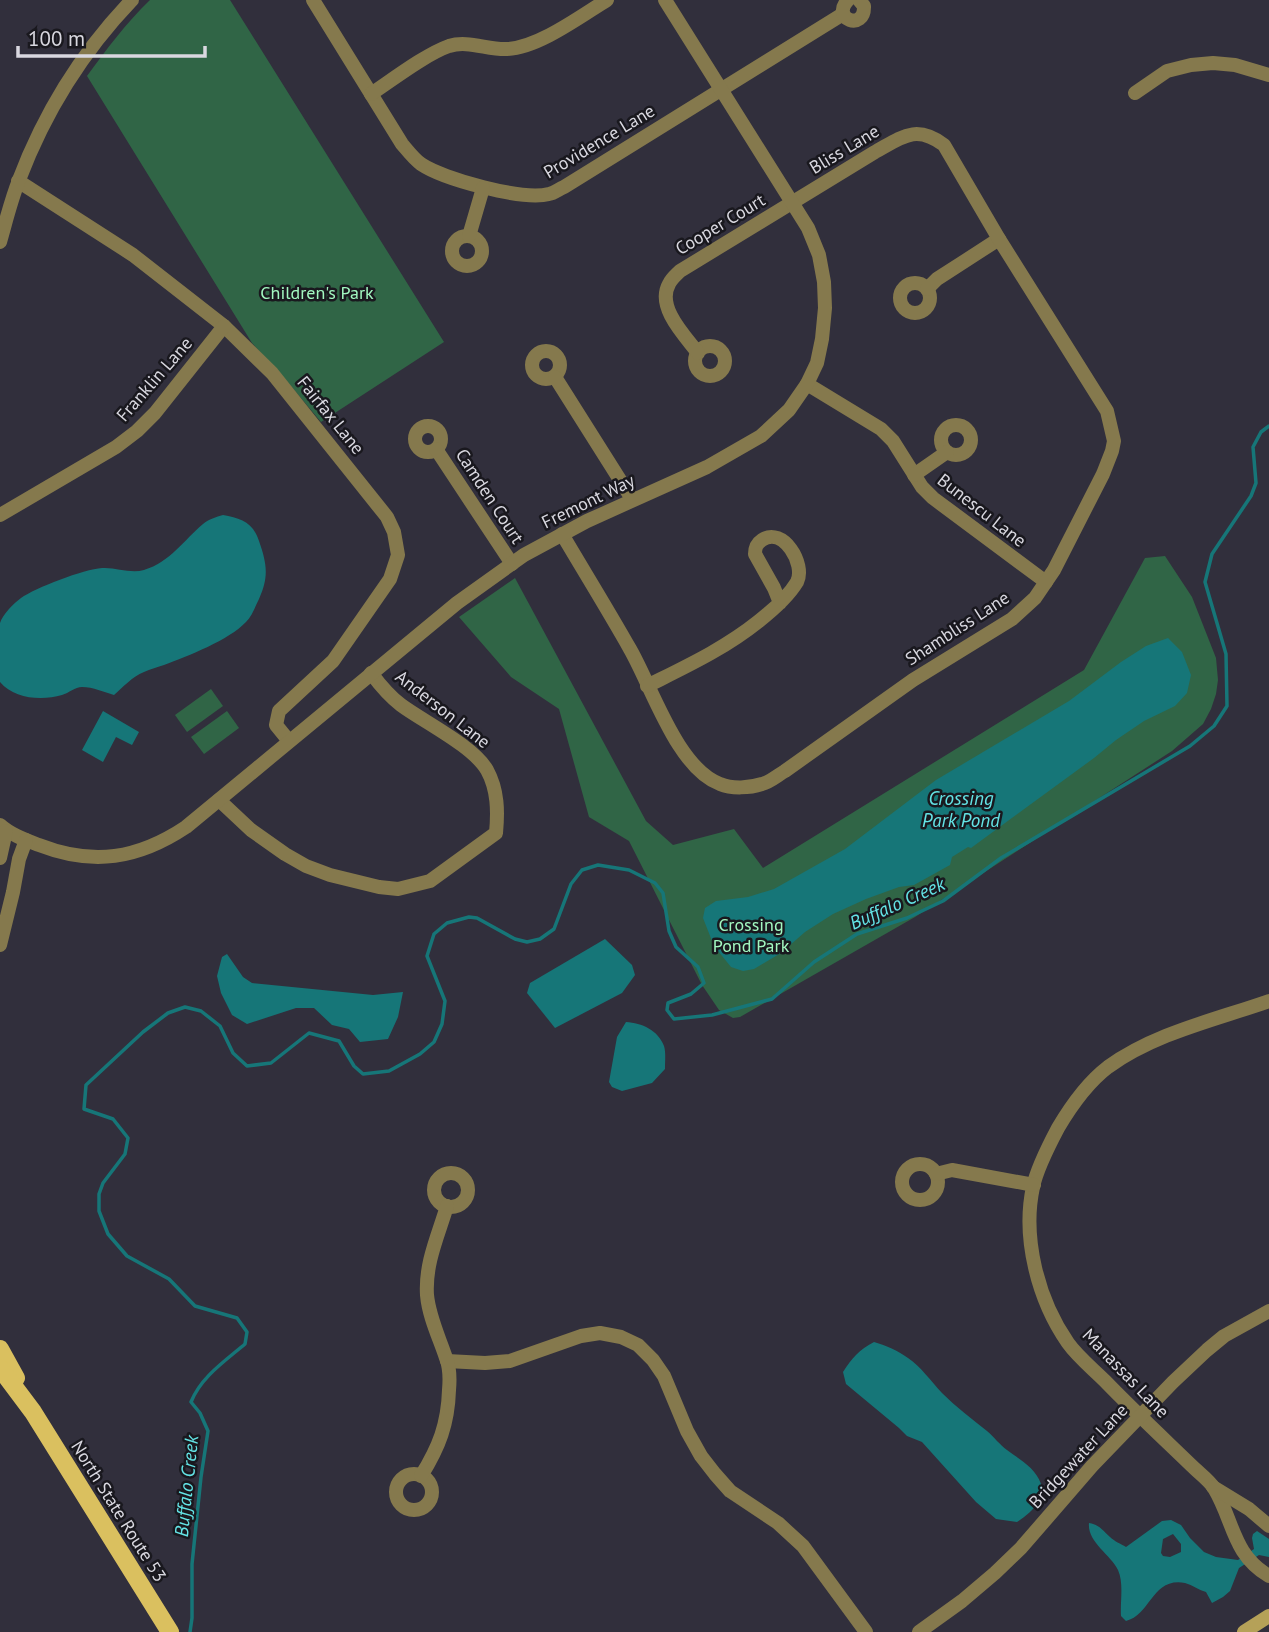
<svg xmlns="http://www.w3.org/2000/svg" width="1269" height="1632" font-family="'PT Sans',sans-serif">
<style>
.green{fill:#306546}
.water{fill:#167678;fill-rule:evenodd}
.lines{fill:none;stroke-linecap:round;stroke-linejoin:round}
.stream{stroke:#167678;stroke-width:3.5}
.street{stroke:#85794d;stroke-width:14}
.secondary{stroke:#b5a158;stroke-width:14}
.primary{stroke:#dac05f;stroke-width:18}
.labels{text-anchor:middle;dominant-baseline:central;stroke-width:5;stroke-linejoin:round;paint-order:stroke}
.street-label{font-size:18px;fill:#d9d8e0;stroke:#19181e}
.park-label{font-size:18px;fill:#a2f8c1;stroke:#19181e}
.water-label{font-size:19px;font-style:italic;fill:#64e4e6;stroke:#19181e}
</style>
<rect width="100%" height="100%" fill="#312f3c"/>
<!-- green -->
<g class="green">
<path d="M150,0H230L444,342L321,422L285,379L252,343L87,76C106,50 126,23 150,0Z"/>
<polygon points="1165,556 1192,597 1216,658 1218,680 1216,694 1211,709 1203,724 1172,751 915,917 740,1017 733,1018 719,1010 702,985 629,841 589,817 559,709 511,677 459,617 515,578 646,821 673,845 734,829 763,868 1084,670 1145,558"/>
<polygon points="211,689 223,706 187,732 175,715"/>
<polygon points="227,711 239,728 204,754 191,737"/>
</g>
<!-- water -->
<g class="water">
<path d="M223,515C240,518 253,522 259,541C267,564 269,577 259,599C255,607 252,616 246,622C229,640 188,656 164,665C158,667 150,669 144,672C132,677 123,687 114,695C104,692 93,687 82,687C75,687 69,693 62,695C42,701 14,699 0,682C0,668 0,635 0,623C3,614 14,603 21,598C35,588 84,569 102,568C116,567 130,574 144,570C170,562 184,540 203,524C209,519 216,517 223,515Z"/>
<polygon points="1168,638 1182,652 1191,675 1187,693 1175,706 1144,721 1116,740 1094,758 971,848 968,847 952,857 950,865 914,885 899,887 866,899 833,914 805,932 781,953 754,969 743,971 731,967 714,946 703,918 705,908 716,901 748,897 774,889 845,849 936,780 1069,701 1121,662 1146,646"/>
<polygon points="103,711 139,732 132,745 116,737 103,762 82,750"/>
<polygon points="605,939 632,965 635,975 622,993 555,1028 527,993 530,983"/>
<polygon points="227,954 243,977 252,983 373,995 403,992 398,1017 388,1039 360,1042 349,1029 332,1025 314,1008 296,1008 247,1024 232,1015 221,993 217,976 222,957"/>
<path d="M626,1022C642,1023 658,1030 664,1046C666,1052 665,1062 665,1069L652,1083L622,1091L612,1087L609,1082L617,1037Z"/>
<path d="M874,1342C887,1346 897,1350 908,1358C921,1367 931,1381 942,1393C956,1407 972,1419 987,1431C994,1437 1000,1445 1007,1450C1020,1460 1035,1467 1041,1484C1047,1499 1029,1514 1017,1522L996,1519L976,1502L922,1442L907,1436L899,1428L846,1384L843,1372C852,1358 859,1350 874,1342Z"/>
<path d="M1171,1520L1181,1525L1190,1538L1204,1552L1216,1557L1238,1560L1254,1549L1252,1538L1253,1534L1257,1531L1269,1539V1557L1259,1555L1239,1568L1230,1591L1223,1597L1212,1603L1206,1592C1198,1590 1193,1585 1185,1583C1152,1577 1151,1615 1126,1621L1121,1616C1120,1602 1124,1583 1118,1570C1110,1554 1087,1542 1089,1523C1100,1525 1102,1530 1110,1537C1114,1541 1121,1544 1126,1547L1162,1521ZM1173,1534L1181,1544V1552L1170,1557L1163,1556L1161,1553L1163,1539Z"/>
</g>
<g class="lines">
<!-- stream -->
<path class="stream" d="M190,1632L192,1618V1564L201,1477L208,1431L200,1413L191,1402C201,1377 225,1361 245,1344L247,1332L237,1318L195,1306L169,1279L127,1256L108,1234L99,1211V1194L103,1183L125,1154L128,1138L113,1119L84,1109L86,1085L143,1032L168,1013L185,1007L201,1011L220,1026L233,1053L247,1066L271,1063L309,1033L339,1041L354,1066L363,1074L389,1071L420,1054L434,1042L442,1024L445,1001L427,956L434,934L447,923L469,917L477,918L515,939L527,942L540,939L554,929L571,884L582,870L598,865L629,870L655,883L663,893L669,931L676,947L698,967L704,983L691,994L668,1003L667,1010L674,1019L712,1015L772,999L814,962L857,934L907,918L943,901L1001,858L1190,746L1214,726L1227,706L1226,654L1205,582L1212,554L1251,496L1256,483L1253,447L1261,432L1269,426"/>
<!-- street -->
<g class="street">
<path d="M313,0L402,144C408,151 414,159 421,164C443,179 523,201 549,194C554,193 559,189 564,187L843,14"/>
<path d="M848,0C830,19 865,32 864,6L859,0"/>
<polyline points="1135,93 1167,71 1191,65 1213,63 1235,65 1269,75"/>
<path d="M371,94C392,80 426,54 449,46C468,40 488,50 507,49C538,48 581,16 607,0"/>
<polyline points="18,181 133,255 224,326 272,373 387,517 394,532 398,555 390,579 333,661 279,711 276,725 289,741"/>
<circle cx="467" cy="251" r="15"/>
<polyline points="469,236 483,188"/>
<path d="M0,242C6,221 11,200 19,180C44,114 83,51 132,0"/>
<circle cx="915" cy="298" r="15"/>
<polyline points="927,289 937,279 999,239"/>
<circle cx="710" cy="361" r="15"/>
<circle cx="546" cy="365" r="14"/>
<polyline points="555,377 632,499"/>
<polyline points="807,384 881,429 893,441 922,487 933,498 1046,582"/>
<circle cx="956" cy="440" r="15"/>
<circle cx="428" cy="439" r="13"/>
<polyline points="436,449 512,564"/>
<polyline points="914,475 947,452"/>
<polyline points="0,515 116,447 137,431 155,413 224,326"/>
<path d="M562,534C585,573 608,610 630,649C652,687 677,768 720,784C732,789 750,788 762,784C770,782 778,775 785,771L913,680L1012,619L1035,598L1054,570L1103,474L1112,451L1114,441L1107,411L999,239L944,145C916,124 902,137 875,152L680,271C676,275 671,279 669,284C656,307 685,336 698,353"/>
<path d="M647,686C687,666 724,649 759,621C773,610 788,597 797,582C806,564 783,526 762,540C756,544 755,548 755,554L774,588L780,603"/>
<path d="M219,800L251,830L285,854L306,866L330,875L379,887L398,889L430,881L496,833C498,812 498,790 487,770C473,746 424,722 401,705C389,696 380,685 371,673"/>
<path d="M0,825C11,835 26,840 39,845C93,866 138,859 186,827L457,603L524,555L587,521L707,467L761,436L789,410L807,384L817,363L822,339L825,308L824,282L819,255L808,228L665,0"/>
<polyline points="0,858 6,831"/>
<polyline points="0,945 13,892 19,859 26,840"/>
<path d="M1269,1001C1215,1020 1155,1033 1108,1067C1087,1083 1071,1106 1058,1128C1049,1145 1037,1168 1033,1187C1022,1238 1038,1300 1068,1343C1078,1357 1093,1369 1105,1381C1133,1410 1163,1438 1192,1466C1199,1473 1209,1480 1214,1488C1234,1521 1232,1554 1269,1576"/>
<circle cx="920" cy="1182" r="18"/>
<circle cx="451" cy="1190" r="17"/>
<polyline points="936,1174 952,1170 1034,1185"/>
<polyline points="447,1361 485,1363 510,1361 581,1336 600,1333 621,1337 638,1345 653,1360 664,1376 687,1431 701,1456 715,1474 730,1491 778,1523 803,1546 866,1632"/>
<circle cx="414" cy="1492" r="18"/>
<path d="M421,1476C439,1447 448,1424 449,1390C450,1379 450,1368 446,1358C439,1337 429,1317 427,1295C425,1263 438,1236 447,1206"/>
<polyline points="1213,1487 1249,1509 1269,1526"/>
<polyline points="919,1632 962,1601 995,1573 1021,1548 1092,1466 1173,1382 1207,1350 1224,1336 1269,1311"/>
</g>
<!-- secondary -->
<polyline class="secondary" points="1244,1632 1269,1616"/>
<!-- primary -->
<g class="primary">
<polyline points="0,1349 16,1378"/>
<polyline points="0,1368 33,1412 170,1632"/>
</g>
</g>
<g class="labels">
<!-- street labels -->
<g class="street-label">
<text transform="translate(599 141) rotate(-31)">Providence Lane</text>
<text transform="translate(844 149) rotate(-31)">Bliss Lane</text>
<text transform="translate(720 224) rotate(-31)">Cooper Court</text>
<text transform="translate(154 379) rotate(-49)">Franklin Lane</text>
<text transform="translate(331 415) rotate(51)">Fairfax Lane</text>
<text transform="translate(490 496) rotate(57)">Camden Court</text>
<text transform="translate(588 501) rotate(-26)">Fremont Way</text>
<text transform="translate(982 510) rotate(38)">Bunescu Lane</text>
<text transform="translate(957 628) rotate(-33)">Shambliss Lane</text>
<text transform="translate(443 709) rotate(38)">Anderson Lane</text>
<text transform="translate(1126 1373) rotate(46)">Manassas Lane</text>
<text transform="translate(1078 1456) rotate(-47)">Bridgewater Lane</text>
<text transform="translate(119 1511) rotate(58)">North State Route 53</text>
</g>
<!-- park labels -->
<g class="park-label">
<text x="317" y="292">Children's Park</text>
<text x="751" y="924">Crossing<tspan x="751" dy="21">Pond Park</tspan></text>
</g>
<!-- water labels -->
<g class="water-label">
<text x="961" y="798">Crossing<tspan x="961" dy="22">Park Pond</tspan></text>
<text transform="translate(897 903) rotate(-24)">Buffalo Creek</text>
<text transform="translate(186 1486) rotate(-84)">Buffalo Creek</text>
</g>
</g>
<!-- scale -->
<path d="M18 46v10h187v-10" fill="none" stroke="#d9d8e0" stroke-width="3.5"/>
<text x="28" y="46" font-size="21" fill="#d9d8e0" stroke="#19181e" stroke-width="5" paint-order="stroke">100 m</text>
</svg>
